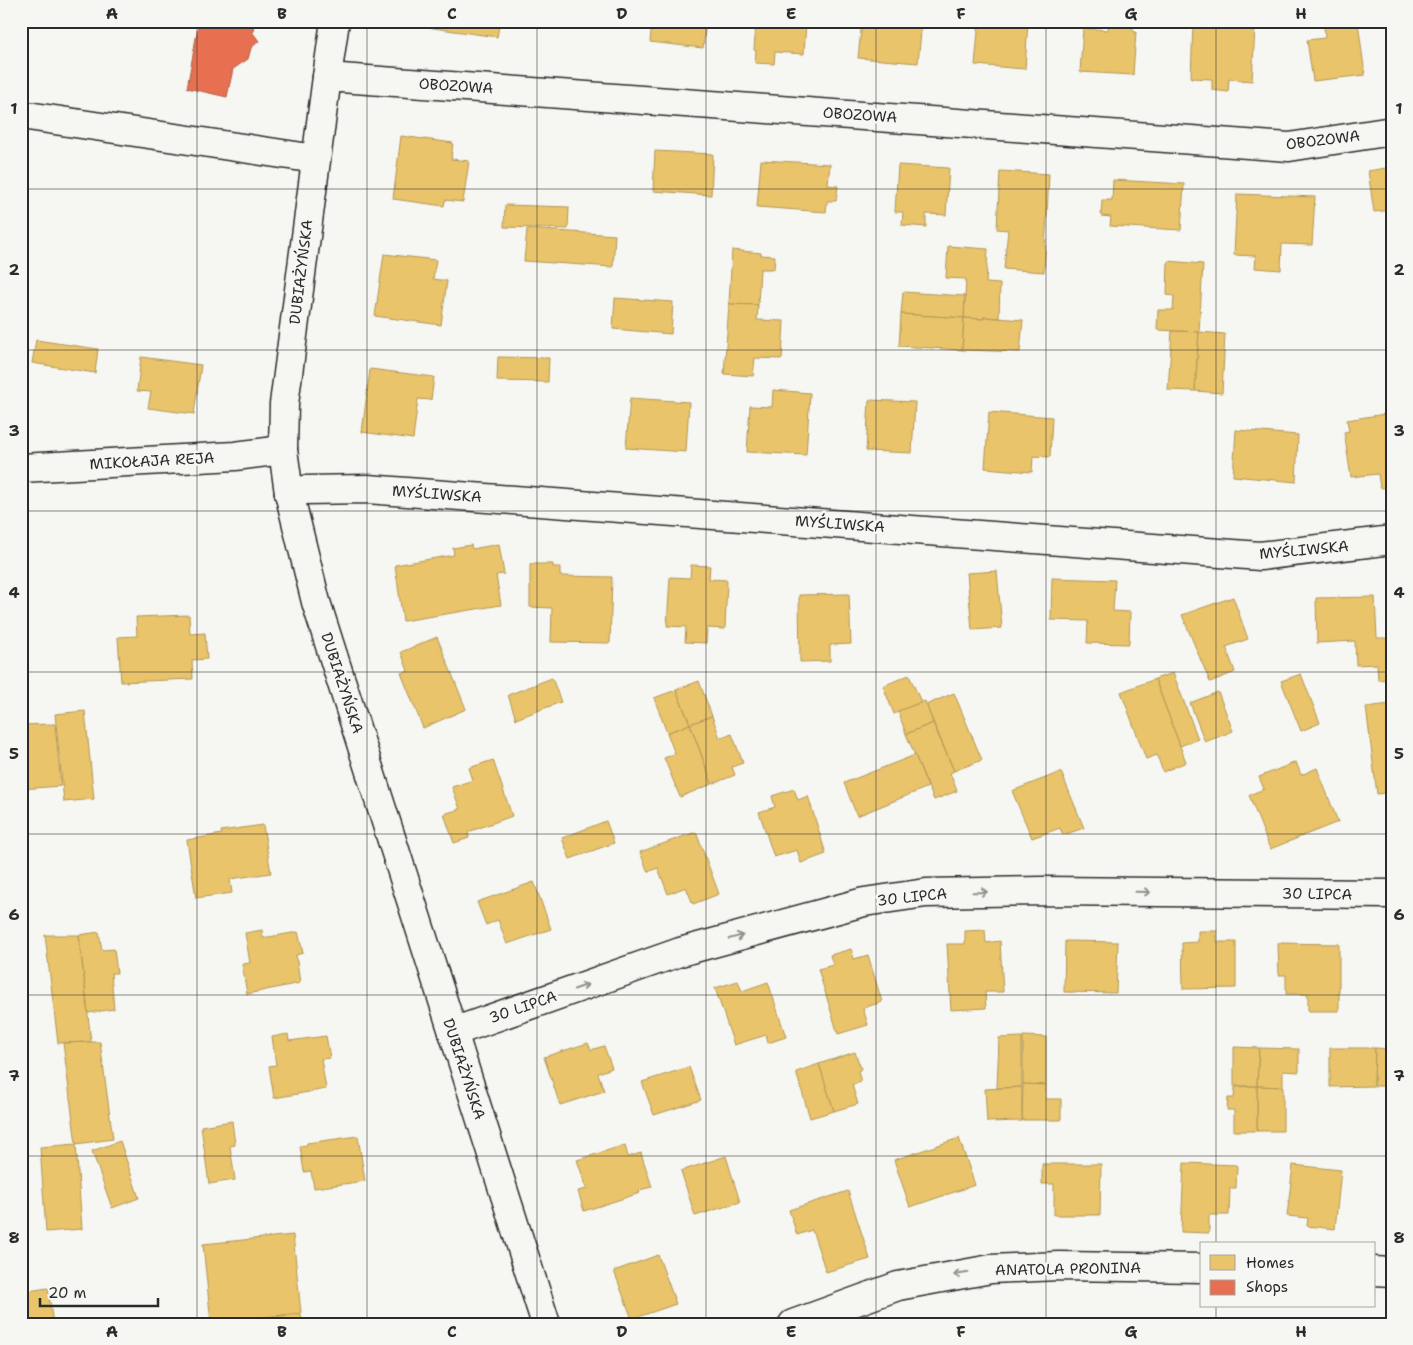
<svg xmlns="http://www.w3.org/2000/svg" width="1413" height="1345" font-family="'Shantell Sans',sans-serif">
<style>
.homes{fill:#e9c46a;stroke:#b09657}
.shops{fill:#e76f51;stroke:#af5b46}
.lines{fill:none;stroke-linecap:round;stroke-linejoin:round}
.minor-casing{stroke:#2b2b2b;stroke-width:31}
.tertiary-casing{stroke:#2b2b2b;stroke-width:31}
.minor{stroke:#f6f6f2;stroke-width:28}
.tertiary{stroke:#f6f6f2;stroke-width:28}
.oneway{stroke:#90908e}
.grid{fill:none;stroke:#2b2b2b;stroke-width:1;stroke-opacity:0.55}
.labels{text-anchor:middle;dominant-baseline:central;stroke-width:5;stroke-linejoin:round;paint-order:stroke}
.street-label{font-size:15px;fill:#2b2b2b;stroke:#f6f6f2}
.neatline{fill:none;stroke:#2b2b2b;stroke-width:2}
.grid-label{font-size:16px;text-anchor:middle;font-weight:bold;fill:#2b2b2b}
</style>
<rect width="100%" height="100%" fill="#f6f6f2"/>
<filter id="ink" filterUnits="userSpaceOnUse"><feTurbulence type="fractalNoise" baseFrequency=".02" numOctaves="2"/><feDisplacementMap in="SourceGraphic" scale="10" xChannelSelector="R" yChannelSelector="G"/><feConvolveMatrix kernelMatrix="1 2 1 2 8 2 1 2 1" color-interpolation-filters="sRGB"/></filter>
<g filter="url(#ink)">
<!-- homes -->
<g class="homes">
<polygon points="419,21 500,21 497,37 419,26"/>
<polygon points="652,21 706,21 703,48 650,42"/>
<polygon points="756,21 806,21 804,54 775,52 774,64 755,63 756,51 754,50"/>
<polygon points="862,21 922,21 918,63 858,58"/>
<polygon points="979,21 997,22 997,21 1028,21 1025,69 975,65"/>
<polygon points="1109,21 1133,21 1133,31 1136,32 1133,75 1080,72 1083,28 1108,30"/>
<polygon points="1218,21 1252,21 1252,28 1255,28 1252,81 1229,79 1228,92 1212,90 1212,79 1191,78 1193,24 1218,26"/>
<polygon points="1358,22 1365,75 1313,81 1307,40 1325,38 1324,26"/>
<polygon points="401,136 453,143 451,159 469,161 463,202 445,200 444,206 393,199"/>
<polygon points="655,151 713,154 711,195 653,191"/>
<polygon points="761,160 830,164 828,185 838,186 836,201 827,201 826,212 757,207"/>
<polygon points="898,165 949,168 946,215 926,214 926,227 902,225 903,212 895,212"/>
<polygon points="1392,167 1392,210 1374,212 1368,171"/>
<polygon points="1000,171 1049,174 1044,272 1004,269 1008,230 997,229"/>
<polygon points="1113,180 1184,184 1181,230 1110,226 1111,217 1101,216 1102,200 1112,200"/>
<polygon points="1237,194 1315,197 1312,245 1282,244 1281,270 1255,268 1256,256 1234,255"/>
<polygon points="505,205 569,207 568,229 504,227"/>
<polygon points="527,229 615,235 613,267 524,261"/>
<polygon points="948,246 988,249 986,283 1000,284 999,318 984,317 984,319 964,318 966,279 946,278"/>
<polygon points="732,250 761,253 761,255 775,256 774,269 760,269 758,305 729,304"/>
<polygon points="384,254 436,260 433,279 447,281 441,325 375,316"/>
<polygon points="1168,261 1203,264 1199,332 1157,330 1158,310 1173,310 1174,296 1167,295"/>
<polygon points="903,292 965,296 964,318 901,314"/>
<polygon points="615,298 673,302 671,334 613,329"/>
<polygon points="729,304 758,305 757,320 784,321 782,359 755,358 753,376 724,374"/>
<polygon points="901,314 964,318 962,350 899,346"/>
<polygon points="984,317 1023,320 1020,352 962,350 964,318 984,319"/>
<polygon points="1172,331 1199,332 1195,391 1168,390"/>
<polygon points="1199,332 1225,334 1222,393 1195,391"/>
<polygon points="36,340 98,349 95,373 32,363"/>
<polygon points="141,357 201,365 194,414 148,408 151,392 137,391"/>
<polygon points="498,357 549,358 548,382 497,381"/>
<polygon points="370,369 434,377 431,400 418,399 413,439 362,432"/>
<polygon points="773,390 810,393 806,455 747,452 750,406 772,407"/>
<polygon points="630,398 689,402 686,452 626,448"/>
<polygon points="869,400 915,402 912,453 866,451"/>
<polygon points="989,412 1052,417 1050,457 1033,456 1032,472 985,468"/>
<polygon points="1391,413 1392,487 1380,488 1378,474 1351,477 1344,432 1349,431 1347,420"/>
<polygon points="1236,430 1298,435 1296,482 1233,476"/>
<polygon points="499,544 504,574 496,575 501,605 403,621 395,565 454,555 453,548 471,545 472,549"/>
<polygon points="530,564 553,564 553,567 560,567 560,576 612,577 610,643 551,642 552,608 530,607"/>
<polygon points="691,565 710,566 709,579 727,580 725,629 707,628 706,643 685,642 686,627 667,626 670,577 690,578"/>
<polygon points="997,571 1002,628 972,630 967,573"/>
<polygon points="1052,578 1115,580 1113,611 1130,612 1129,644 1087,643 1088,621 1051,620"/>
<polygon points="849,594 851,644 830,645 830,661 800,662 799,595"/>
<polygon points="1233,597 1248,639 1226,647 1235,672 1210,682 1182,615"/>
<polygon points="1375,597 1377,638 1392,638 1392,679 1378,680 1377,664 1356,665 1355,641 1317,643 1316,598"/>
<polygon points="189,615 190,634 205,633 207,659 192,660 193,679 121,682 118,637 137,636 136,617"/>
<polygon points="437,637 466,709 423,728 401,673 408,671 401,652"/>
<polygon points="1173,673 1198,739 1180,746 1155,679"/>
<polygon points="1301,674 1320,723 1301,731 1281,681"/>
<polygon points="909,675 921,702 894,714 883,686"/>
<polygon points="552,678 561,702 516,719 508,695"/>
<polygon points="1155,679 1186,762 1163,772 1157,755 1146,759 1121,692"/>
<polygon points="699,681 712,716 690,724 676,690"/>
<polygon points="676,690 690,724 667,733 654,698"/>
<polygon points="1218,692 1233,731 1205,742 1190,703"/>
<polygon points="954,693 982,760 954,771 926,705"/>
<polygon points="925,701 933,723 906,734 898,711"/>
<polygon points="1390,704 1392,717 1392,792 1377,794 1366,707"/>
<polygon points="85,711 94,799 64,802 55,714"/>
<polygon points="712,716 720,738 732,734 743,763 732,767 735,775 712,784 690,724"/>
<polygon points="933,723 954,771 950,773 957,791 934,800 906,734"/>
<polygon points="55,724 61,786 21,789 21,725"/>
<polygon points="690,724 712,784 680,797 664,758 675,754 667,733"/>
<polygon points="915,755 928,787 857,816 844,783"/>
<polygon points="493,760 512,816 468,832 469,838 454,843 444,814 460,809 452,787 473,780 469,768"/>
<polygon points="1296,762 1301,775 1317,768 1338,822 1305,835 1304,834 1303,836 1270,849 1249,795 1264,789 1259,777"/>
<polygon points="1061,772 1084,828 1063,835 1060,828 1032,838 1012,791"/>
<polygon points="794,789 798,800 808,796 826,854 801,863 797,850 774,857 759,812 775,807 772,796"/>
<polygon points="606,821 614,843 570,859 562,838"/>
<polygon points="263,825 271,873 230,879 232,893 196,898 187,840 222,834 221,831"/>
<polygon points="696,832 719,894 693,904 686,887 668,894 658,868 648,872 640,852"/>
<polygon points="534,882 551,929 507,944 498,920 486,925 477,902"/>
<polygon points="262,930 263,938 298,932 303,953 296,955 300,983 247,994 242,964 250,963 245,933"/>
<polygon points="985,930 986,943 1000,941 1003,992 985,992 986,1008 951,1010 947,944 965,944 965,931"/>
<polygon points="1198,931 1217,931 1217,942 1236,942 1236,988 1183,989 1182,943 1198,942"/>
<polygon points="99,932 102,950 114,949 117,973 111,973 114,1009 88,1013 79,935"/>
<polygon points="45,935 79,935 91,1042 58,1043"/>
<polygon points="1065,941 1118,942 1116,993 1064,992"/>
<polygon points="1278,943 1339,944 1339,1011 1308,1011 1308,994 1286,994 1286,975 1279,975"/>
<polygon points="851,949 854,959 868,955 882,1002 863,1008 868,1025 838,1034 818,969 833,965 830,955"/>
<polygon points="738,981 742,991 768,982 786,1037 768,1043 766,1035 734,1045 715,988"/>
<polygon points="288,1034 289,1041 326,1036 330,1058 321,1059 326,1089 274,1098 269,1066 276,1065 272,1037"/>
<polygon points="1023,1036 1046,1037 1046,1085 1023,1084"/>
<polygon points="1022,1037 1022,1087 997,1088 999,1038"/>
<polygon points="91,1042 100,1042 113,1139 76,1144 63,1043"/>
<polygon points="588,1043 591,1050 604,1046 612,1068 598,1073 604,1091 560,1105 544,1057"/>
<polygon points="1234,1047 1259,1048 1257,1086 1234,1086"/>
<polygon points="1259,1048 1299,1049 1299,1072 1283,1071 1283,1087 1257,1086"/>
<polygon points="1330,1048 1375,1048 1374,1086 1330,1087"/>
<polygon points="1375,1048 1392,1049 1392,1086 1374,1086"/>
<polygon points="855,1052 861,1069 858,1071 861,1082 852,1085 858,1104 834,1111 819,1064"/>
<polygon points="819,1064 834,1111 810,1118 796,1072"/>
<polygon points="689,1067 701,1100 654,1115 642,1082"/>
<polygon points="1023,1084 1046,1085 1046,1099 1061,1099 1061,1120 1022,1120"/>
<polygon points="1257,1086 1283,1087 1283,1131 1257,1131"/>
<polygon points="1257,1086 1257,1131 1234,1131 1234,1110 1227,1110 1228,1098 1234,1098 1235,1087"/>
<polygon points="1022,1087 1022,1121 987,1122 985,1089"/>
<polygon points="232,1121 235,1145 230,1146 235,1180 209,1184 201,1126"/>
<polygon points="358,1136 365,1181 314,1188 311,1171 304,1172 300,1146 307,1145 307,1143"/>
<polygon points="959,1138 975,1185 910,1207 894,1160"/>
<polygon points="120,1141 139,1198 112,1208 92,1151"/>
<polygon points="76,1144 82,1229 46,1232 40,1147"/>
<polygon points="625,1145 628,1157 641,1153 652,1187 639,1190 640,1193 584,1211 578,1191 587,1189 577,1160"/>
<polygon points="726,1156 740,1202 695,1216 681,1171"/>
<polygon points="1184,1163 1237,1165 1236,1188 1230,1188 1229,1215 1209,1215 1209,1233 1181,1232"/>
<polygon points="1042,1164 1101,1164 1100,1215 1054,1215 1054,1184 1042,1184"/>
<polygon points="1293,1165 1341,1170 1335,1229 1307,1226 1308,1218 1287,1216"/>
<polygon points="848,1191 870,1259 826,1272 812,1230 797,1235 789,1210"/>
<polygon points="293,1235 301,1313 211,1323 203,1244"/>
<polygon points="658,1255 676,1304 632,1319 614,1271"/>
<polygon points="48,1288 53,1324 21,1324 21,1292"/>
<polygon points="301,1314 302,1324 260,1324 259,1318"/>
</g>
<!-- shops -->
<polygon class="shops" points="199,21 254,21 253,33 259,41 251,48 248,59 233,69 227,97 187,88"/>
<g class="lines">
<!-- minor casing -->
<g class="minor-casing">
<g id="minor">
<polyline points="327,77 1289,147 1392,131"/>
<polyline points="21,115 316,159"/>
<polyline points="21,468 235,456 283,450"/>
<polyline points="289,493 304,490 367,489 1260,556 1392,540"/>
<polyline points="453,1032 680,952 864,902 926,893 1043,891 1392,894"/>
<polyline points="1374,1271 1392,1272"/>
<polyline points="793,1324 898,1286 991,1269 1058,1266 1202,1268"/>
</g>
</g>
<!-- tertiary casing -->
<g class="tertiary-casing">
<polyline id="tertiary" points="335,21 327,77 284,404 283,450 289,493 316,602 546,1324"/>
</g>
<!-- minor -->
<use href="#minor" class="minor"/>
<!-- tertiary -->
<use href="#tertiary" class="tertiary"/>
</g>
<!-- one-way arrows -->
<defs><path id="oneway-shaft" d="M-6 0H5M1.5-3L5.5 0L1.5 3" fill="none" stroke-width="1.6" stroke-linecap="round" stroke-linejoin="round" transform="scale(1.25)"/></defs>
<g class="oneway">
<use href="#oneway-shaft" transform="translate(980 892) rotate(-1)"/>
<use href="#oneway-shaft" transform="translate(1143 892) rotate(1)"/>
<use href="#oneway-shaft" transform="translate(736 937) rotate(-15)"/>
<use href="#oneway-shaft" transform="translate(581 987) rotate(-19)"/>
<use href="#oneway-shaft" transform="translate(961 1274) rotate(170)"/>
</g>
</g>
<!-- grid -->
<path class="grid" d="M197,21V1324M367,21V1324M537,21V1324M706,21V1324M876,21V1324M1046,21V1324M1216,21V1244M21,189H1392M21,350H1392M21,511H1392M21,672H1392M21,834H1392M21,995H1392M21,1156H1392M1216,1306V1324"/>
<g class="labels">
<!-- street labels -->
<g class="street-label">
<text transform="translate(456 86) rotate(4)">OBOZOWA</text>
<text transform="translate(860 115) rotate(4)">OBOZOWA</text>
<text transform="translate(1323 140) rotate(-7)">OBOZOWA</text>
<text transform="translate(301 272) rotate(-83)">DUBIAŻYŃSKA</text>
<text transform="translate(152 461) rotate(-3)">MIKOŁAJA REJA</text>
<text transform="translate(437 494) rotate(4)">MYŚLIWSKA</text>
<text transform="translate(840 524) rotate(4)">MYŚLIWSKA</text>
<text transform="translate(1304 550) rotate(-5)">MYŚLIWSKA</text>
<text transform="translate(342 683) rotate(72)">DUBIAŻYŃSKA</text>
<text transform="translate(1317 894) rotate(1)">30 LIPCA</text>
<text transform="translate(912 897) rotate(-6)">30 LIPCA</text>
<text transform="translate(523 1007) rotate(-19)">30 LIPCA</text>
<text transform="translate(464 1069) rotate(72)">DUBIAŻYŃSKA</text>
<text transform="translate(1068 1269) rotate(-1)">ANATOLA PRONINA</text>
</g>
</g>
<!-- margin -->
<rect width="1413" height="1345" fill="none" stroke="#f6f6f2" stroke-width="55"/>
<!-- legend -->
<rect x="1200" y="1242" width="175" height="65" fill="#f6f6f2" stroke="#a5a5a2"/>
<rect x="1210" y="1255" width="25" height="15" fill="#e9c46a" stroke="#a5a5a2"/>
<text x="1246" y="1268" font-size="15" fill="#2b2b2b">Homes</text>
<rect x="1210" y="1280" width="25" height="15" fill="#e76f51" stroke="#a5a5a2"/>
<text x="1246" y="1292" font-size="15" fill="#2b2b2b">Shops</text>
<!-- scale -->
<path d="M40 1298v8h118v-8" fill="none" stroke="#2b2b2b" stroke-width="2.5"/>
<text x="48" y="1298" font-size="15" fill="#2b2b2b" stroke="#f6f6f2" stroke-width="4" paint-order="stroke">20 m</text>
<rect x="28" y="28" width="1358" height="1290" class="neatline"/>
<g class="grid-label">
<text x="112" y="19">A</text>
<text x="282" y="19">B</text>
<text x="452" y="19">C</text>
<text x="622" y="19">D</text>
<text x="791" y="19">E</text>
<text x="961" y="19">F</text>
<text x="1131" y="19">G</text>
<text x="1301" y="19">H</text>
<text x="14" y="114">1</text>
<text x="1399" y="114">1</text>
<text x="14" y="275">2</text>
<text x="1399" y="275">2</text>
<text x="14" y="436">3</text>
<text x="1399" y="436">3</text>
<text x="14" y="598">4</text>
<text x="1399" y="598">4</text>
<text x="14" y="759">5</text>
<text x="1399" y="759">5</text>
<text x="14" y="920">6</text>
<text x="1399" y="920">6</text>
<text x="14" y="1081">7</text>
<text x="1399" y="1081">7</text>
<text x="14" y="1243">8</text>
<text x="1399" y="1243">8</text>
<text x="112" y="1337">A</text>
<text x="282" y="1337">B</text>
<text x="452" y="1337">C</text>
<text x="622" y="1337">D</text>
<text x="791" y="1337">E</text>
<text x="961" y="1337">F</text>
<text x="1131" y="1337">G</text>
<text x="1301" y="1337">H</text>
</g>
</svg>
